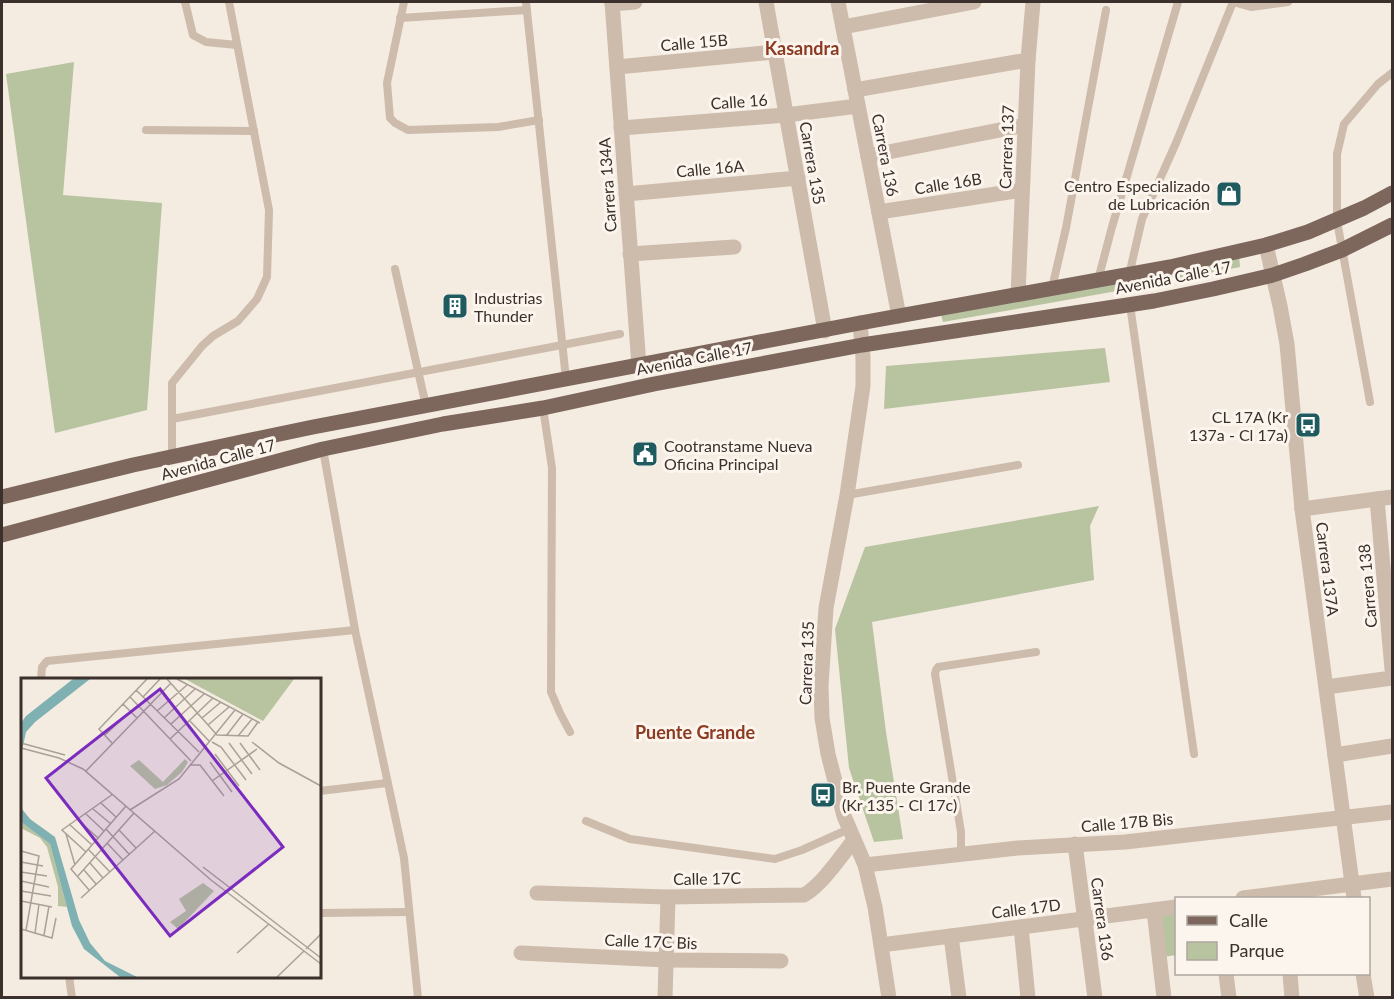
<svg xmlns="http://www.w3.org/2000/svg" width="1394" height="999" font-family="Lato,sans-serif">
<style>
.green{fill:#b8c4a0}
.lines{fill:none;stroke-linecap:round;stroke-linejoin:round}
.service{stroke:#cdbbac;stroke-width:8}
.minor{stroke:#cdbbac;stroke-width:15}
.tertiary{stroke:#cdbbac;stroke-width:15}
.primary{stroke:#7d675c;stroke-width:15}
.labels{text-anchor:middle;dominant-baseline:central;stroke-width:6;stroke-linejoin:round;paint-order:stroke}
.street-label{font-size:16px;fill:#3b302b;stroke:#fbf5ee}
.poi-label{font-size:16px;fill:#3b302b;stroke:#fbf5ee;text-anchor:start}
.neighbourhood-label{font-size:18px;font-weight:bold;fill:#8c3b22;stroke:#fbf5ee}
.inset-road{fill:none;stroke:#aaa098;stroke-width:1.5}
.view{fill:#7b2cbf;fill-opacity:0.15;stroke:#7b2cbf;stroke-width:3}
.inset-edge{fill:none;stroke:#3b302b;stroke-width:3}
</style>
<rect width="100%" height="100%" fill="#f4ebe1"/>
<!-- green -->
<g class="green">
<polygon points="74,62 63,195 162,203 147,410 55,433 6,74"/>
<polygon points="1239,255 1240,267 1117,291 943,322 941,315"/>
<polygon points="1105,348 1110,382 884,409 886,366"/>
<polygon points="1099,506 1090,526 1094,580 872,622 886,732 903,839 874,842 849,768 835,629 865,547"/>
<polygon points="1176,911 1176,955 1164,957 1158,914"/>
</g>
<g class="lines">
<!-- service -->
<g class="service">
<polyline points="185,2 193,35 206,42 237,45"/>
<polyline points="404,2 387,83 390,118 395,123 408,130 498,127 539,120"/>
<polyline points="526,2 566,379"/>
<polyline points="400,18 527,10"/>
<polyline points="146,130 254,131"/>
<polyline points="395,269 426,406"/>
<polyline points="1129,275 1142,219 1176,143 1233,2 1251,7 1288,2"/>
<polyline points="1098,280 1112,227 1178,2"/>
<polyline points="1052,288 1066,228 1106,10"/>
<polyline points="1130,305 1194,754"/>
<polyline points="1370,402 1337,221 1337,154 1344,124 1378,84 1392,73"/>
<polyline points="543,408 552,468 551,692 560,713 570,732"/>
<polyline points="172,419 620,334"/>
<polyline points="323,449 355,630 404,858 418,998"/>
<polyline points="172,456 172,383 202,346 213,336 238,321 257,299 267,277 269,210 229,2"/>
<polyline points="847,495 1018,465"/>
<polyline points="41,680 42,667 47,661 355,630"/>
<polyline points="320,791 387,783"/>
<polyline points="586,821 630,839 775,859 802,850 849,829"/>
<polyline points="961,854 961,832 935,674 936,670 938,667 1036,652"/>
<polyline points="320,913 408,912"/>
<polyline points="69,976 72,998"/>
</g>
<!-- minor -->
<g class="minor">
<polyline points="612,2 639,366"/>
<polyline points="766,2 825,331"/>
<polyline points="838,2 899,316"/>
<polyline points="612,4 635,2"/>
<polyline points="843,27 974,2"/>
<polyline points="617,67 775,52"/>
<polyline points="855,90 1028,60"/>
<polyline points="621,128 786,115 858,106"/>
<polyline points="868,156 1025,125"/>
<polyline points="626,194 798,178"/>
<polyline points="879,212 1022,190"/>
<polyline points="630,254 734,247"/>
<polyline points="1018,295 1028,60 1033,2"/>
<polyline points="1377,499 1392,669"/>
<polyline points="1302,509 1392,497"/>
<polyline points="1326,687 1392,678"/>
<polyline points="1335,755 1392,746"/>
<polyline points="1075,844 1095,998"/>
<polyline points="865,865 1018,848 1125,842 1392,812"/>
<polyline points="1352,884 1392,879"/>
<path d="M537,893L668,897L804,895C822,885 841,856 854,840"/>
<polyline points="1154,910 1164,998"/>
<polyline points="1021,927 1028,998"/>
<polyline points="951,936 959,998"/>
<polyline points="521,953 666,960 781,961"/>
<polyline points="1226,974 1229,998"/>
<polyline points="1290,974 1292,998"/>
<polyline points="665,998 668,897"/>
</g>
<!-- tertiary -->
<g class="tertiary">
<polyline points="1266,245 1280,306 1287,344 1302,509 1354,898"/>
<polyline points="860,323 863,357 863,386 847,495 826,608 821,686 822,718 828,754 844,816 865,865 875,907 889,998"/>
<polyline points="1243,898 1352,884"/>
<polyline points="881,945 1176,907"/>
<polyline points="1363,974 1367,998"/>
</g>
<!-- primary -->
<g class="primary">
<polyline points="2,497 133,465 313,427 860,323 1170,267 1266,245 1308,232 1364,208 1392,193"/>
<polyline points="2,535 323,449 443,424 543,408 654,384 862,345 1154,301 1213,289 1273,275 1305,264 1342,250 1392,225"/>
</g>
</g>
<!-- icons -->
<defs>
<g id="shop-square" transform="scale(1.35)"><rect x="-9" y="-9" width="18" height="18" rx="4" fill="#1f5a5e" stroke="#fbf5ee"/><path d="M-5-2.5h2.3a2.7 3.5 0 0 1 5.4 0H5L5.5 6h-11ZM-1.5-2.5h3a1.5 2.3 0 0 0-3 0Z" fill="#fff"/></g>
<g id="building-square" transform="scale(1.35)"><rect x="-9" y="-9" width="18" height="18" rx="4" fill="#1f5a5e" stroke="#fbf5ee"/><path d="M-4-6H4V6H1V3H-1V6H-4ZM-2.5-4.3h1.7v1.8h-1.7ZM.8-4.3h1.7v1.8H.8ZM-2.5-1h1.7V.8h-1.7ZM.8-1h1.7V.8H.8Z" fill="#fff"/></g>
<g id="bus-square" transform="scale(1.35)"><rect x="-9" y="-9" width="18" height="18" rx="4" fill="#1f5a5e" stroke="#fbf5ee"/><path d="M-5-6H5V4H4V6H2V4H-2V6H-4V4H-5ZM-3.5-4V0h7V-4ZM-3.5 1.2v1.5H-2V1.2ZM2 1.2v1.5H3.5V1.2Z" fill="#fff"/></g>
<g id="civic-square" transform="scale(1.35)"><rect x="-9" y="-9" width="18" height="18" rx="4" fill="#1f5a5e" stroke="#fbf5ee"/><path d="M-.6-6.5H3V-4.5H.6V-3L4-1V1h2V6H-6V1h2V-1L-.6-3ZM-1.2 2.5V6h2.4V2.5Z" fill="#fff"/></g>
</defs>
<g fill-rule="evenodd">
<use href="#shop-square" x="1229" y="194"/>
<use href="#building-square" x="455" y="306"/>
<use href="#bus-square" x="1308" y="425"/>
<use href="#civic-square" x="645" y="454"/>
<use href="#bus-square" x="823" y="795"/>
</g>
<g class="labels">
<!-- street labels -->
<g class="street-label">
<text transform="translate(694 42) rotate(-5)">Calle 15B</text>
<text transform="translate(739 101) rotate(-4)">Calle 16</text>
<text transform="translate(1006 147) rotate(-88)">Carrera 137</text>
<text transform="translate(886 155) rotate(79)">Carrera 136</text>
<text transform="translate(813 163) rotate(80)">Carrera 135</text>
<text transform="translate(710 168) rotate(-5)">Calle 16A</text>
<text transform="translate(948 183) rotate(-9)">Calle 16B</text>
<text transform="translate(607 185) rotate(-94)">Carrera 134A</text>
<text transform="translate(1173 277) rotate(-11)">Avenida Calle 17</text>
<text transform="translate(694 358) rotate(-11)">Avenida Calle 17</text>
<text transform="translate(218 459) rotate(-15)">Avenida Calle 17</text>
<text transform="translate(1328 569) rotate(83)">Carrera 137A</text>
<text transform="translate(1367 586) rotate(-95)">Carrera 138</text>
<text transform="translate(806 663) rotate(-88)">Carrera 135</text>
<text transform="translate(1127 822) rotate(-5)">Calle 17B Bis</text>
<text transform="translate(707 878) rotate(-1)">Calle 17C</text>
<text transform="translate(1026 908) rotate(-7)">Calle 17D</text>
<text transform="translate(1103 919) rotate(82)">Carrera 136</text>
<text transform="translate(651 941) rotate(2)">Calle 17C Bis</text>
</g>
<!-- poi labels -->
<g class="poi-label">
<text x="1210" y="185" text-anchor="end">Centro Especializado<tspan x="1210" dy="18">de Lubricación</tspan></text>
<text x="474" y="297">Industrias<tspan x="474" dy="18">Thunder</tspan></text>
<text x="1288" y="416" text-anchor="end">CL 17A (Kr<tspan x="1288" dy="18">137a - Cl 17a)</tspan></text>
<text x="664" y="445">Cootranstame Nueva<tspan x="664" dy="18">Oficina Principal</tspan></text>
<text x="842" y="786">Br. Puente Grande<tspan x="842" dy="18">(Kr 135 - Cl 17c)</tspan></text>
</g>
<!-- neighbourhood labels -->
<g class="neighbourhood-label">
<text x="802" y="48">Kasandra</text>
<text x="695" y="732">Puente Grande</text>
</g>
</g>
<!-- overview -->
<g transform="translate(21 678)">
<rect width="300" height="300" fill="#f4ebe1"/>
<path d="M164,1H273L242,43ZM164,81L167,84L161,94L146,107L134,111L109,88L118,82L142,104ZM0,144L29,166L46,229L37,228V209L26,169L19,160L0,150ZM182,205L193,213L157,251L149,244L165,233L158,221Z" fill="#b8c4a0"/>
<path d="M52,1H69L14,44L5,54L0,77V45L5,38ZM0,118L1,131L9,141L34,159L58,242L69,265L84,283L116,299H99L63,271L51,248L29,166L0,144Z" fill="#7fb0b2"/>
<path class="inset-road" d="M146,1L196,57L227,58L237,44M156,1L239,45M115,12L178,74M109,19L170,83M122,19L139,1M102,26L116,40M136,33L166,7M143,40L174,11M181,40L200,24M168,42L188,63M150,46L183,16M187,47L208,29M84,57L102,40M205,58L222,36M217,58L231,41M149,61L192,20M191,64L200,69L225,102M231,64L258,85L300,108M0,65L44,77M91,65L78,51L126,1M208,65L231,96M219,65L239,92M0,70L38,80L62,91L190,202L300,286M194,76L218,108M189,84L211,114M169,87H179L203,118M65,93L150,5M191,103L236,71M80,125L95,139M72,131L90,146M109,132L158,101L214,32M65,136L83,153M56,141L77,160M48,146L71,167M85,151L108,176M98,152L115,170M45,156L54,187M86,165L102,182M67,171L89,194M80,172L95,188M0,173L18,178L5,252M65,174L41,152L92,116M0,184L22,188M69,185L82,200M182,189L300,280M63,192L75,206M0,194L26,198M56,199L113,135M0,203L28,209M68,212L50,191L105,128M0,213L30,218M60,220L134,153M0,223L31,229M0,251L31,260L35,240M14,255L18,226M23,257L28,228M285,271L300,256M216,275L248,246M256,299L283,273"/>
<path class="view" d="M139,11L262,169L149,258L25,100Z"/>
<rect width="300" height="300" class="inset-edge"/>
</g>
<!-- border -->
<rect width="1394" height="999" fill="none" stroke="#3b302b" stroke-width="6"/>
<!-- legend -->
<rect x="1175" y="897" width="195" height="78" fill="#fbf5ee" stroke="#aea6a0" stroke-width="1.5"/>
<rect x="1187" y="916" width="30" height="9" fill="#7d675c" stroke="#aea6a0" stroke-width="1.5"/>
<text x="1229" y="927" font-size="18" fill="#3b302b">Calle</text>
<rect x="1187" y="942" width="30" height="18" fill="#b8c4a0" stroke="#aea6a0" stroke-width="1.5"/>
<text x="1229" y="957" font-size="18" fill="#3b302b">Parque</text>
</svg>
